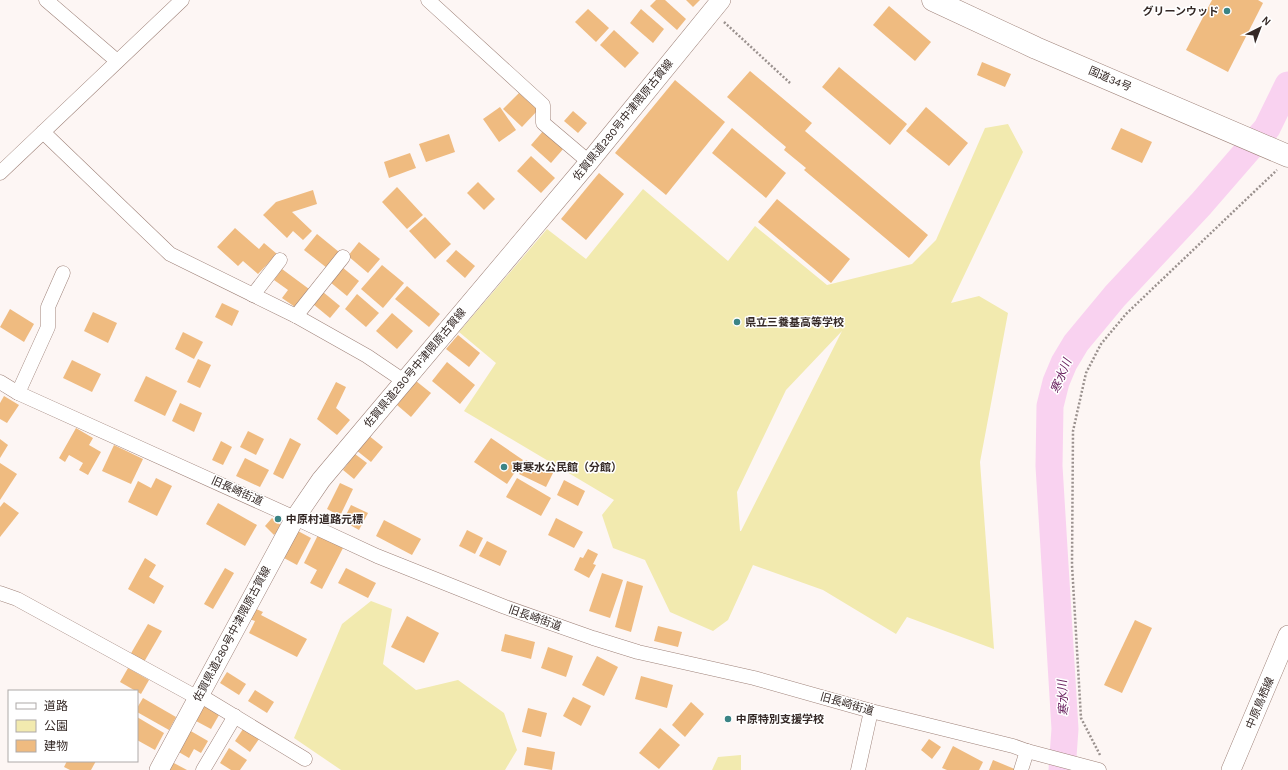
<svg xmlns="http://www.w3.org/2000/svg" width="1288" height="770" font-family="Karla,'Noto Sans JP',sans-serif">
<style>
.green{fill:#f2eaaf;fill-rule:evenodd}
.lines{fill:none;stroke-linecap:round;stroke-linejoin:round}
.river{stroke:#f9d2f0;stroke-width:27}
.building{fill:#efbb80}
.street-casing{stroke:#9f837a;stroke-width:15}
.secondary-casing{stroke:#9f837a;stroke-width:20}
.highway-casing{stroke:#9f837a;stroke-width:23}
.path{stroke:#9a918e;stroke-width:2.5;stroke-dasharray:2 2;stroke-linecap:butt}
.street{stroke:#fff;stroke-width:14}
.secondary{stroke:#fff;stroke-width:19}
.highway{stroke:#fff;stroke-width:22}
.poi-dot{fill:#3b8485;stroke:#fff;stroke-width:1.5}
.labels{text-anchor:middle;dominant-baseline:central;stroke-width:3;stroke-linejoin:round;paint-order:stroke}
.poi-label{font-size:11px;font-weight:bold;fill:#352926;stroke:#fff;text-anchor:start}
.street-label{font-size:11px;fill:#352926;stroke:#fff}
.water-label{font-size:12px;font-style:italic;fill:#6a2360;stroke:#fff}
</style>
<rect width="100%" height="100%" fill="#fdf6f4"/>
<!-- green -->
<g class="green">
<path d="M1008,124L1023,152L951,303L979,296L1008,313L980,462L994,649L907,617L896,634L823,590L753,565L728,620L713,631L670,612L645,560L613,548L602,515L614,500L464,411L496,363L459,332L547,229L586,259L643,189L728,261L755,226L827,285L912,264L936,240L985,128ZM842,331L741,531H740L737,492L786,390Z"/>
<polygon points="371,601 392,609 383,664 416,690 458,680 504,713 517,750 505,770 341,770 294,738 342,624"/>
<polygon points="741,755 741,770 712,770 718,757"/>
</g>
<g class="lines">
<!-- river -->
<polyline class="river" points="1062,770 1065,729 1049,466 1050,406 1056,382 1064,363 1076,343 1115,296 1201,204 1267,128 1288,85"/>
</g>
<!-- building -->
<g class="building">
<polygon points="656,0 665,0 686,19 677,30 650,6"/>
<polygon points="686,0 700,0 693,7"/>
<polygon points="1212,0 1258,0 1263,3 1228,72 1186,50"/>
<polygon points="889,6 931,42 915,61 873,25"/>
<polygon points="588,9 609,28 596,42 575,22"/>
<polygon points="641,9 664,29 653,43 630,23"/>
<polygon points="614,30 639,53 625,68 600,45"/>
<polygon points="982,62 1011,74 1005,87 977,75"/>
<polygon points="839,67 907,124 890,145 822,87"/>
<polygon points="750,71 812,123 805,131 928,235 909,258 804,170 806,168 784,150 786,147 727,97"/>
<polygon points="675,80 725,122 666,195 615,153"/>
<polygon points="519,93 538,110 522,127 503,109"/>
<polygon points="500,107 516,130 499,142 483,119"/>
<polygon points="926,107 968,143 949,166 906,131"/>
<polygon points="573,111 587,123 578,133 564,121"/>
<polygon points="732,128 786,173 766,198 712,153"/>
<polygon points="1121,128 1152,142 1142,163 1111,149"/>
<polygon points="544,130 564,148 551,163 531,145"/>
<polygon points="449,134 455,152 426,162 419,144"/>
<polygon points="410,153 416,168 389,178 384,162"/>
<polygon points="531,156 555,178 541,193 517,171"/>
<polygon points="599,173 624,194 586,240 561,219"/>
<polygon points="478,182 495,199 484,210 467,193"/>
<polygon points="397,187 423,215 407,229 382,202"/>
<polygon points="313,190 317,204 292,212 312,231 303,240 293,231 287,238 263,215 276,202"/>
<polygon points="777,199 850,259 831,283 758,222"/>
<polygon points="425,217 451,244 435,259 409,231"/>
<polygon points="235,228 259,249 264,243 277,254 258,274 243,261 238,266 217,247"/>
<polygon points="317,234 339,252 327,268 304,250"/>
<polygon points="359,242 380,259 368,273 348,256"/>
<polygon points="456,250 475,266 465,278 446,261"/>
<polygon points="382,265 404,283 383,308 361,289"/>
<polygon points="342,267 359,281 347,296 330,282"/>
<polygon points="282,269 309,289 295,307 282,298 288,290 274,280"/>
<polygon points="407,286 440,314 429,327 395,299"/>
<polygon points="323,292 340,306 330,318 313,304"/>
<polygon points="357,294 379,313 366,327 345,309"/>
<polygon points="222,303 239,311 232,326 215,317"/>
<polygon points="10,309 34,324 24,342 0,327"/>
<polygon points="93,312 117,323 108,343 84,331"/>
<polygon points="392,313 413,331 397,349 376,331"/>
<polygon points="183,332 203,342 194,359 175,349"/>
<polygon points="458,335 480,353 469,367 446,349"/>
<polygon points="198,359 211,365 200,388 187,382"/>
<polygon points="72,360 101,374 92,392 63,378"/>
<polygon points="447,362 475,385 460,404 432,381"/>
<polygon points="146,376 177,391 165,416 134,401"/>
<polygon points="416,381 431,393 411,417 397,405"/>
<polygon points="336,382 346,387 336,408 350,420 337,435 317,419"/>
<polygon points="4,396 19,405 7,423 0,419 0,403"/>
<polygon points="180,403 202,413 194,432 172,421"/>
<polygon points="76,428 93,438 89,445 101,452 88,475 79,470 83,463 69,455 65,462 59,458"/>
<polygon points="248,431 264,439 256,455 240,447"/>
<polygon points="368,435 383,447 371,462 356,450"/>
<polygon points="290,438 301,444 283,479 273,474"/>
<polygon points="491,438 523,460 507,484 474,462"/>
<polygon points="0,439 8,445 0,458"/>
<polygon points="221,441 232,447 223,465 212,460"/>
<polygon points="114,445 143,459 131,484 102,471"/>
<polygon points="355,454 367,463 354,479 343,470"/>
<polygon points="245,458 269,470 260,487 236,476"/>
<polygon points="526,460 553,473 546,487 519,474"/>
<polygon points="0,463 17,474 0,500"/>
<polygon points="156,478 172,486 157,516 128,502 138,481 151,488"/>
<polygon points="517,478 551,498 541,516 506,497"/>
<polygon points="564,480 585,491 578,506 557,495"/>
<polygon points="340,483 353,489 340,516 327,509"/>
<polygon points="4,502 19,513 0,537 0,507"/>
<polygon points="218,503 257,525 245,546 206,524"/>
<polygon points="351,505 368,513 359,530 343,521"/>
<polygon points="272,518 282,526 274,535 265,526"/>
<polygon points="556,518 583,532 574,548 548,535"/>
<polygon points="384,520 421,539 412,555 376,536"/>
<polygon points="467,530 483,538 475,554 459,546"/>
<polygon points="298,531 311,538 297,565 284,558"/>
<polygon points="318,535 343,548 322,589 310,583 317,570 304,563"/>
<polygon points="487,541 507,551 500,566 479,556"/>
<polygon points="588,549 598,554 593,564 596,565 589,578 574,570 580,557 583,558"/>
<polygon points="145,558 156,565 149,577 164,586 154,604 128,589"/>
<polygon points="225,568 234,573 213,609 204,604"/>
<polygon points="346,568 376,583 368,598 338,583"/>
<polygon points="602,573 623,580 610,618 589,611"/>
<polygon points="627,581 643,586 631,632 615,627"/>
<polygon points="254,608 263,612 261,615 307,639 297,657 249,633 255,621 249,619"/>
<polygon points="407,616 439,633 424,663 391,647"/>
<polygon points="1135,620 1152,628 1122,693 1104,685"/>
<polygon points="148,624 162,631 144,662 130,655"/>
<polygon points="658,626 682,632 678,647 654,641"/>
<polygon points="505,634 535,642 531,659 501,651"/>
<polygon points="548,647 573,656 566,677 541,668"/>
<polygon points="597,656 618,667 604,696 582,685"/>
<polygon points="128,668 149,680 141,694 120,682"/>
<polygon points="227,672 246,684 239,695 220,683"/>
<polygon points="641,676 673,685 667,708 635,699"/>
<polygon points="255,690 274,702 267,713 248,701"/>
<polygon points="573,697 591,706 581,726 563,716"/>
<polygon points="143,698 176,717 169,730 137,712 137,708"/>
<polygon points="691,702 704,714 685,737 672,725"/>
<polygon points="204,706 219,715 211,729 196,721"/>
<polygon points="528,708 547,713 541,737 522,732"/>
<polygon points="137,717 164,733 155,750 137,740"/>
<polygon points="660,728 680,745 659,769 639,753"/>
<polygon points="243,729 259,739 250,752 235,741"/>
<polygon points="189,730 208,741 201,753 194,749 189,758 177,751"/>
<polygon points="929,739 941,747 932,759 921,750"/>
<polygon points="953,746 983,762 979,770 947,770 942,768"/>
<polygon points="527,747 555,752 552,770 524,765"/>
<polygon points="229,748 247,760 240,770 231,770 220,763"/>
<polygon points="993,760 1017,770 989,770"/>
<polygon points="67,761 96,761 91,770 70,770 64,767"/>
<polygon points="172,762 187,770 168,770"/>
</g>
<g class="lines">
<!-- street casing -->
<g class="street-casing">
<g id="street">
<polyline points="46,0 117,61"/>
<polyline points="428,0 543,105 543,123 589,162"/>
<polyline points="43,132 170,254 296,316 367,356 404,381"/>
<polyline points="0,173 182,0"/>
<polyline points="253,295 280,260"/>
<polyline points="296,316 343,257"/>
<polyline points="0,382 18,393 295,518 377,556 505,607 593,638 638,652 754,678 871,711 1013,746 1027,751 1099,770"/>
<polyline points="18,393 48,327 48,307 63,273"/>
<polyline points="0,593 17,599 198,698 206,699 305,759"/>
<polyline points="203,770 235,716"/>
<polyline points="858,770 871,711"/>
<polyline points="1021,770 1027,751"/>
</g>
</g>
<!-- secondary casing -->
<g class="secondary-casing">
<g id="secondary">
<polyline points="159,770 295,518 321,480 589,162 721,0"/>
<polyline points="1231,770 1288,635"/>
</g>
</g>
<!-- highway casing -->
<g class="highway-casing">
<polyline id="highway" points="933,0 1036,48 1288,156"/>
</g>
<!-- path -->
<g class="path">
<polyline points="724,22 790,83"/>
<polyline points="1100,755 1081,718 1072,565 1073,431 1086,373 1101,344 1126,314 1277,170"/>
</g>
<!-- street -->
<use href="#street" class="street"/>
<!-- secondary -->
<use href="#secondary" class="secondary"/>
<!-- highway -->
<use href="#highway" class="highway"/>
</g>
<!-- markers -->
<g class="poi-dot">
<circle cx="1227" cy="11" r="4"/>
<circle cx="737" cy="322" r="4"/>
<circle cx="504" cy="467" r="4"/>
<circle cx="278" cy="519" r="4"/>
<circle cx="728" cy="719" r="4"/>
</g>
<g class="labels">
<!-- poi labels -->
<g class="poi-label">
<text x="1219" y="11" text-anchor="end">グリーンウッド</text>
<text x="745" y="322">県立三養基高等学校</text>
<text x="512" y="467">東寒水公民館（分館）</text>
<text x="286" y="519">中原村道路元標</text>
<text x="736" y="719">中原特別支援学校</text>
</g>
<!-- street labels -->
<g class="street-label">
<text transform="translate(1110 79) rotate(23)">国道34号</text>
<text transform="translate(623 120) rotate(-51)">佐賀県道280号中津隈原古賀線</text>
<text transform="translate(415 368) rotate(-50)">佐賀県道280号中津隈原古賀線</text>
<text transform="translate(237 491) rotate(24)">旧長崎街道</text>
<text transform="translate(535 618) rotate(19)">旧長崎街道</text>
<text transform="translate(232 634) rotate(-62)">佐賀県道280号中津隈原古賀線</text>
<text transform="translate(1260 703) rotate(-67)">中原鳥栖線</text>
<text transform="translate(847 704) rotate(16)">旧長崎街道</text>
</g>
<!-- water labels -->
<g class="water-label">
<text transform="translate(1061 376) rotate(-68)">寒水川</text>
<text transform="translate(1063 698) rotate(-93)">寒水川</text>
</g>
</g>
<!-- legend -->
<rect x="8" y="690" width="130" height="72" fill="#ffffff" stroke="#aea9a8"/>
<rect x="16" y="703" width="20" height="6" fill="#ffffff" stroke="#aea9a8"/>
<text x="44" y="710" font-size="12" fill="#352926">道路</text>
<rect x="16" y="720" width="20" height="12" fill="#f2eaaf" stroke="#aea9a8"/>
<text x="44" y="730" font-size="12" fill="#352926">公園</text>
<rect x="16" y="740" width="20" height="12" fill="#efbb80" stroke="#aea9a8"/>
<text x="44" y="750" font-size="12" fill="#352926">建物</text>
<!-- north arrow -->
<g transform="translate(1260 28) rotate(42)" stroke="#ffffff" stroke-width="3" paint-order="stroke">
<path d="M0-3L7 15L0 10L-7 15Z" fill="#352926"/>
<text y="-6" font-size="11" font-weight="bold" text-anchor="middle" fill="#352926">N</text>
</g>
</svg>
